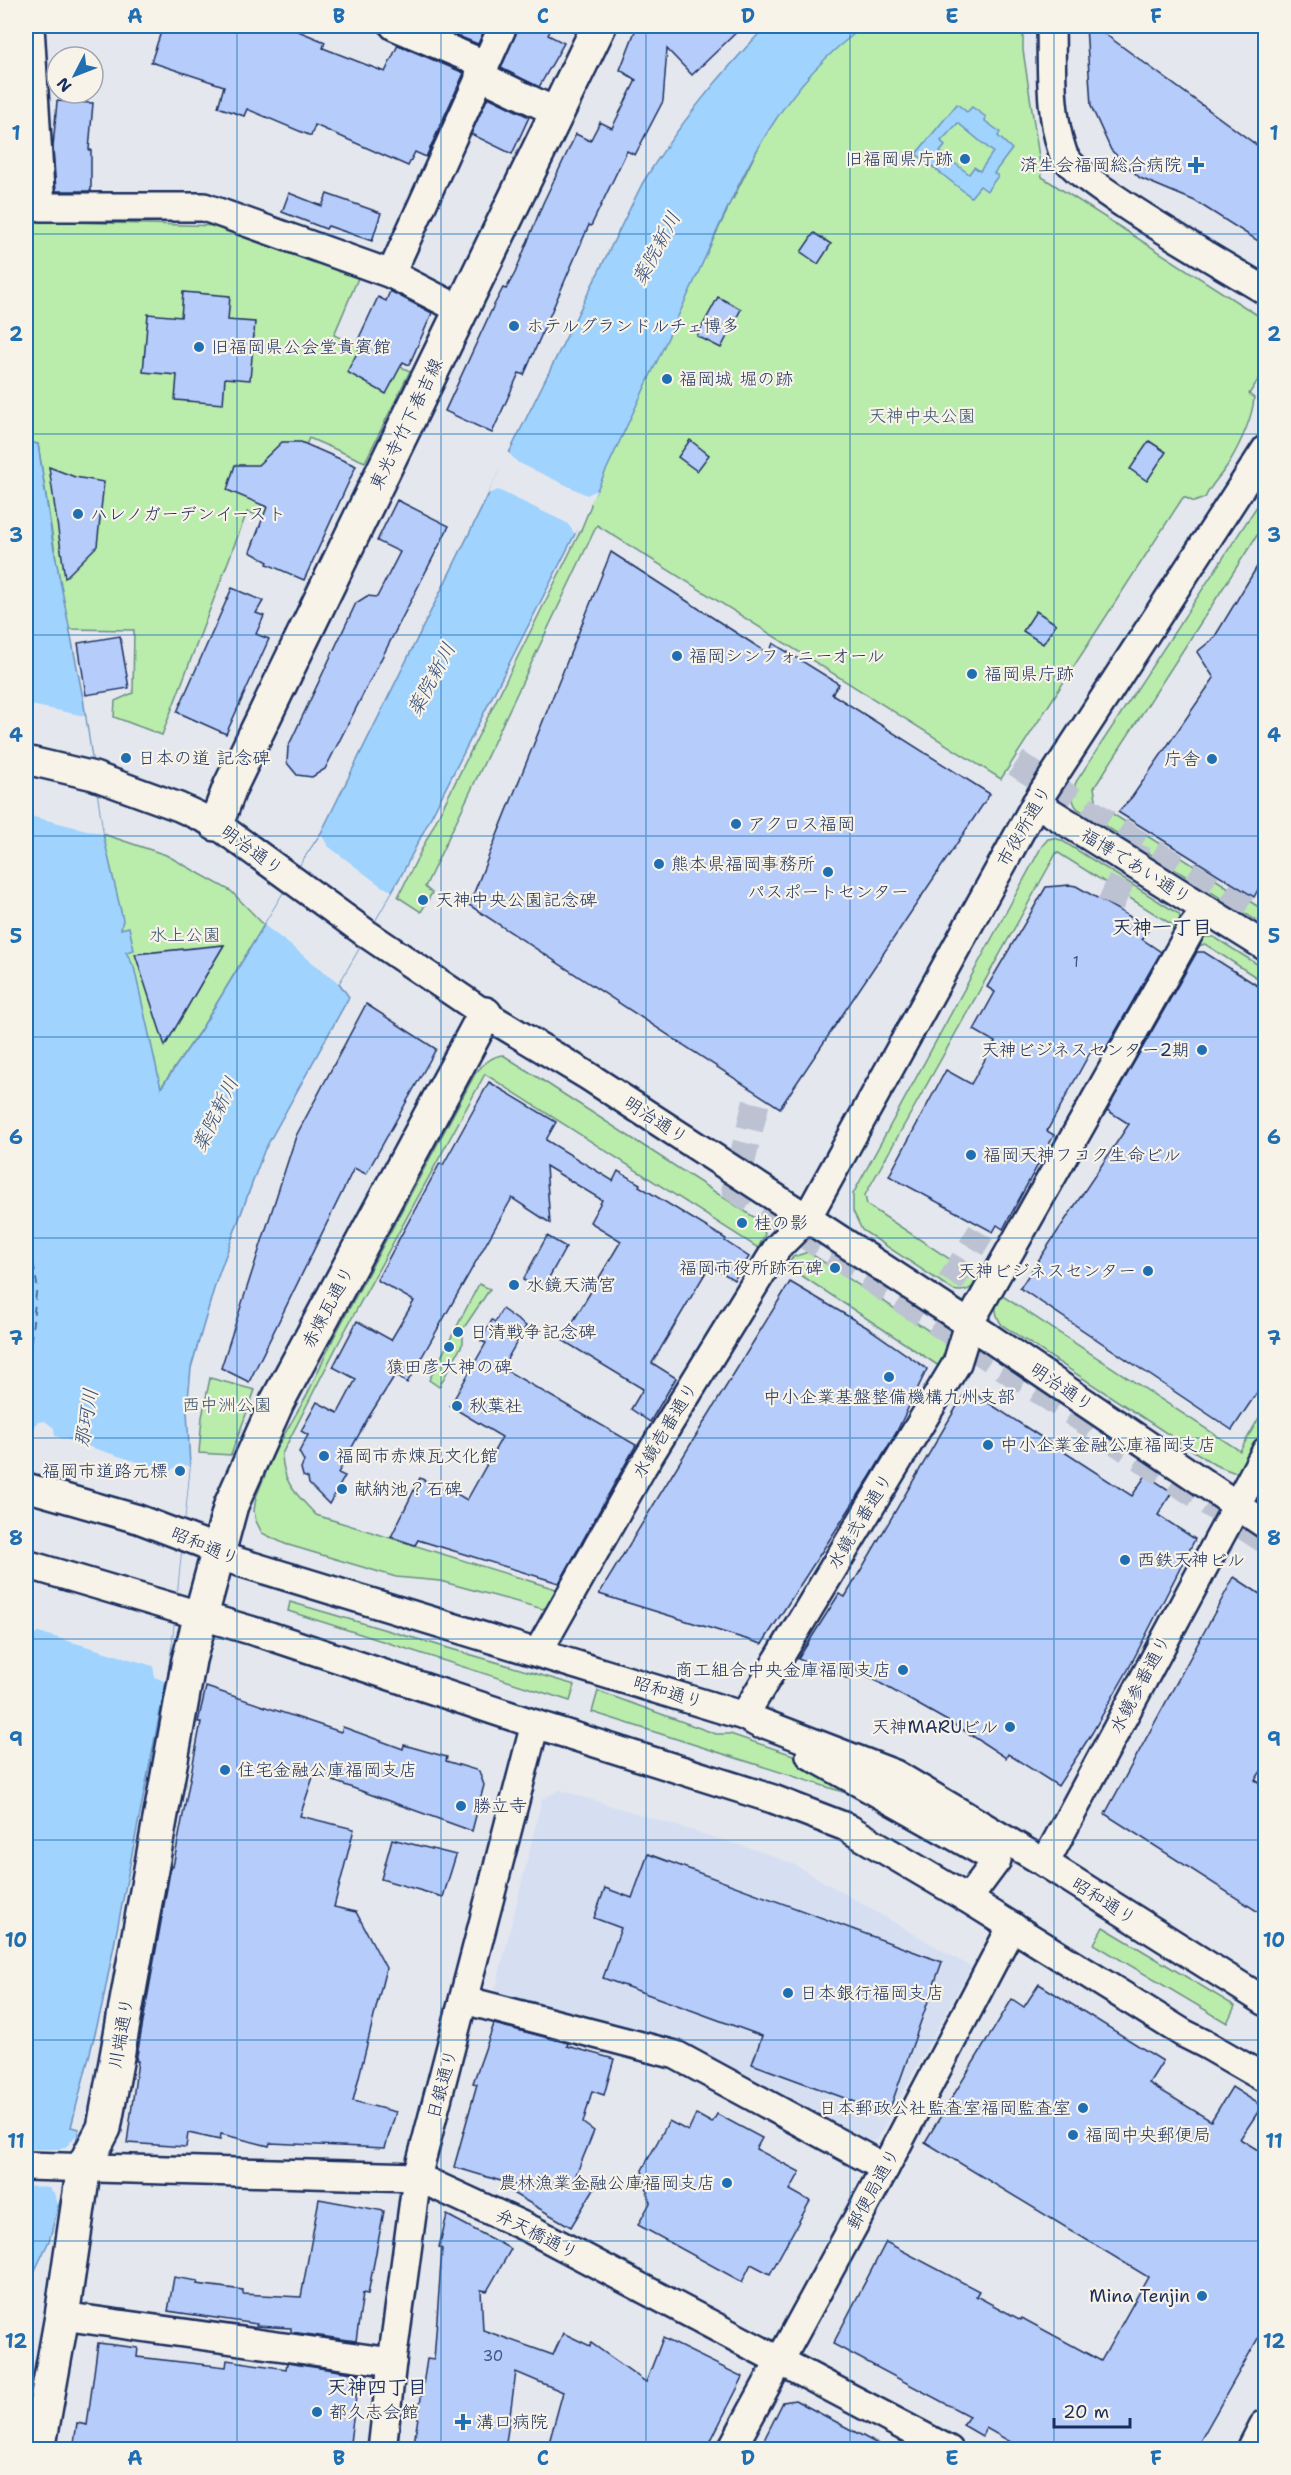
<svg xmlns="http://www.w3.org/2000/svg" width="1291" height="2475" font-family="'Shantell Sans','Klee One',sans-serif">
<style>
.built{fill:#d6dff2}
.green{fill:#baecac;stroke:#6a8e85;stroke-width:1.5}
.water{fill:#a0d3fd;stroke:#6b91bd;stroke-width:1.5;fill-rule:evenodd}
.pier{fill:#e4e7ee}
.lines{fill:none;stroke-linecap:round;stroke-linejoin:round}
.ferry{stroke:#36507e;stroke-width:1.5;stroke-dasharray:8 6;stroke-linecap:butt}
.building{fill:#b6ccfb;stroke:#1b2f5e;stroke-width:1.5}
.minor-tunnel{stroke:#bcc2d1;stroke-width:27;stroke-dasharray:27 14;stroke-linecap:butt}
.minor-casing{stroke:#1b2f5e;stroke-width:32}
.major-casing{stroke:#1b2f5e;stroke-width:38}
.minor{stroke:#f7f3e8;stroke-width:27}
.major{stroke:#f7f3e8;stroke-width:33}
.grid{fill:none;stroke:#1f6fb2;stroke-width:1.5;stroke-opacity:0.55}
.poi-dot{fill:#1f6fb2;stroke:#f7f3e8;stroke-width:2}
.labels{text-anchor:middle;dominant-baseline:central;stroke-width:4.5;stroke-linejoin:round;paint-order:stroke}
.number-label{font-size:15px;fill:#425685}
.poi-label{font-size:18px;fill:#1b2f5e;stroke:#f7f3e8;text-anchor:start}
.park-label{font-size:18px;fill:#3b556e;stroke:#f7f3e8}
.street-label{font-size:18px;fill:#1b2f5e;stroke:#f7f3e8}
.water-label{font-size:20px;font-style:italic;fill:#36507e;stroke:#f7f3e8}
.neighbourhood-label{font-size:20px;font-weight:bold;fill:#1b2f5e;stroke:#f7f3e8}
.neatline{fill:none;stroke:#1f6fb2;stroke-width:2}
.grid-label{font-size:20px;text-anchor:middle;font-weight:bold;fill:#1f6fb2}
</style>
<rect width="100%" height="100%" fill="#e4e7ee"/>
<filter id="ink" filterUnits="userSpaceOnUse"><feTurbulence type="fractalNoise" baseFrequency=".0167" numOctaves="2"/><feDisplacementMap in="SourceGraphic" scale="12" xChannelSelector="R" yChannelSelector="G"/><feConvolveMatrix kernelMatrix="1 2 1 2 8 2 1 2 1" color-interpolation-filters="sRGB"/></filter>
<g filter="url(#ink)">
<!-- built -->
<polygon class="built" points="560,1790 762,1852 795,1865 971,1967 877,2140 865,2144 692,2048 494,1995 542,1799"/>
<!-- green -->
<g class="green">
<path d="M865,26H1023V50L1042,177L1265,320V369L1249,394L1254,398C1252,420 1240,444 1229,463C1221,476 1211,484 1205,498L1194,502L1184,497L1182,499L1001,779L597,525L425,887L432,893L421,912L398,897L581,530L591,505L588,496L727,211L729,200L733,199L762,140L765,127L819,62L838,44Z"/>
<polygon points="26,221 225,226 361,271 334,335 410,371 365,462 309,438 274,520 247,512 162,735 114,717 115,701 133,693 134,630 67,629 38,444 26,442 26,380 30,378 29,375 26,376"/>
<path d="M1265,494V523L1094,788L1097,804L1265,911V926L1078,809C1070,801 1073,791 1076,782Z"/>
<polygon points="103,834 166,855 231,891 264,925 200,1031 160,1089 125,951"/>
<path d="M1054,838L1061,840L1179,914L1181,922L1174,934L1171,924L1057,852L865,1195L867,1205L965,1269L979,1281C971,1289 965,1293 953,1290L862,1230L853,1211V1194L1042,846L1048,839Z"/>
<polygon points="1205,937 1214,937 1265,969 1265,983 1205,944 1195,947"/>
<path d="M503,1055L760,1221L765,1234L758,1248L485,1074L340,1340L282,1454C283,1485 297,1494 316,1515L559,1590L550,1605L543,1609L440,1581L396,1577L285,1544L262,1533L256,1521L254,1511L256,1497L275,1451L307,1395L334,1337L475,1074C482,1065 491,1056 503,1055Z"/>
<polygon points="808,1252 943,1340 949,1350 942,1368 787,1266 793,1257"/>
<polygon points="479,1284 490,1289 463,1329 463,1343 439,1387 429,1380"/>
<path d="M998,1293L1240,1451L1265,1407C1265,1439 1264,1446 1243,1471L1233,1472L1215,1465L1002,1325C994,1314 995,1306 998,1293Z"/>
<polygon points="210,1378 255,1390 231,1455 199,1453 202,1417"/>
<polygon points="290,1602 575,1685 570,1701 288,1611"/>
<polygon points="598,1691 716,1734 730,1734 850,1774 871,1801 592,1712"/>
<polygon points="1103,1927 1235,2006 1227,2023 1094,1944"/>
</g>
<!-- water -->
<g class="water">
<path d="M766,26H865C774,89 738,186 693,284C661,352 629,421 597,490L579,519L575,534L402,874L339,983L349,997L264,1151L216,1282L191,1368L187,1410L190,1466L172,1641L166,1682L102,2006L71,2127L79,2129L78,2133L49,2241L26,2289V442L38,444L53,544L83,698L103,834L123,920L121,929L129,927L134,950L126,952L134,967L161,1088L200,1031L304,859L321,833L642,184C678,125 719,76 766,26Z"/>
<path d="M957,104L967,112L972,107L986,117L985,121L1000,132L998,136L1012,149L994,173L998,176L987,191L980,186L971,197L916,154ZM958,123L993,152L980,171L974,167L969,174L940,152L945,146L941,141Z"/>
</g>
<!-- pier -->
<g class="pier">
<polygon points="508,452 517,462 587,495 597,490 575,534 567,523 498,490 488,494"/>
<polygon points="26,704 85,716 103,834 26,815"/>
<polygon points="321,834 328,846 381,886 392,891 339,983 264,925 304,859"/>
<polygon points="45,1421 54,1428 55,1436 169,1472 179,1464 190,1466 172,1641 166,1682 155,1677 153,1666 38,1632 32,1638 26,1639 26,1428 31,1429 38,1422"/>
<polygon points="77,2134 58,2205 55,2194 49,2188 26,2186 26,2149 60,2149 67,2146"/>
</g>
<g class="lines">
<!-- ferry -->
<polyline class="ferry" points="26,1223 37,1284 26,1387"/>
</g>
<!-- building -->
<g class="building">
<polygon points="163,26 286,26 325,42 323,48 385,72 398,45 464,73 426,157 415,152 408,166 315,125 311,136 247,109 244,116 218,107 224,86 151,62"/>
<polygon points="433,26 486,26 478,44"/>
<polygon points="519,26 553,26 548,35 564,43 539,87 501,68"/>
<polygon points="637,26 743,26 692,75 667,49 663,101 635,155 627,151 591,226 589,225 524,375 519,373 492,433 445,411 493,307 503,288 506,289 515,273 543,203 576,134 590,141 600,122 612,128 636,80 620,70"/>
<polygon points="1086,26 1094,26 1266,152 1266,246 1195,201 1140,178 1111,150 1091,106"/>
<polygon points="488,97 529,117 512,154 471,134"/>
<polygon points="57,101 93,103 89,150 91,150 91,191 56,191 53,147"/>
<polygon points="289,193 322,206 327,194 381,213 372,241 328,226 326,229 282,212"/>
<polygon points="814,233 831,244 818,264 801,252"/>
<polygon points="390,291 432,313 409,365 403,362 386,394 347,372 363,342 358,340 378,297 386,301"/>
<polygon points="183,292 230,296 228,320 255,322 250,380 225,378 223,404 175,400 177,375 143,372 148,314 181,317"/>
<polygon points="718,297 741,309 721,348 697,336"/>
<polygon points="690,440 709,455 697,471 678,457"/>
<polygon points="1149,441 1166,452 1147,481 1130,469"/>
<polygon points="282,442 301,442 356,466 304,580 267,564 268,562 250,552 267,507 227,490 235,465 258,465"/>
<polygon points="49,467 75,477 104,482 97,546 65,578"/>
<polygon points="397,500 449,526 325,769 312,777 297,775 287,763 288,747 356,603 367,596 377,597 400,552 377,541"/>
<polygon points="611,552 769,654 773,643 839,684 832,694 990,794 780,1108 469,905"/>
<polygon points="1266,552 1266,875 1254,897 1118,812 1132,797 1214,678 1197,652 1214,638"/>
<polygon points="232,588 263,601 256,613 264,616 256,634 269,639 226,734 177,712"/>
<polygon points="1036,611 1056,624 1043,644 1023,631"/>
<polygon points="120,636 129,688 86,695 78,643"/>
<polygon points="1070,885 1076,886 1150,928 1142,939 1161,952 1102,1055 1092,1049 1047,1131 1054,1135 1003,1229 997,1225 993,1232 889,1176 946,1070 971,1084 995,1042 974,1030 995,992 987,987 1046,887"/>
<polygon points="224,945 202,982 165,1046 135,954"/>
<polygon points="1197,952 1204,952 1266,991 1266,1379 1232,1430 1020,1288 1129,1124 1107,1110"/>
<polygon points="366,1004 436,1049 366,1174 354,1168 249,1382 221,1368 296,1136"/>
<polygon points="489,1082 556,1122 546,1140 613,1181 618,1171 640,1184 639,1186 726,1239 725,1241 749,1257 734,1280 710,1265 652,1363 676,1378 650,1422 631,1409 643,1389 562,1340 621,1241 590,1222 602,1200 546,1166 550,1223 512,1198 407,1383 395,1375 368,1418 338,1473 345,1476 329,1504 309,1484 308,1478 303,1476 301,1468 304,1461 299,1452 308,1435 301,1431 317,1402 338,1413 356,1379 333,1367 357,1321 391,1340 414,1301 377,1280 440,1163 443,1165"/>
<polygon points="547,1236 566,1247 542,1290 523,1280"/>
<polygon points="790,1282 868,1328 927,1369 896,1433 870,1477 762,1644 599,1594"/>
<polygon points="502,1309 526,1326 502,1368 636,1445 559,1583 418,1540 415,1545 391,1537 420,1478 446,1491 447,1488 467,1500 502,1437 450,1406 486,1343 481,1341 492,1320 495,1322"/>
<polygon points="967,1389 1132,1496 1146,1475 1172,1492 1158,1515 1195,1539 1129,1668 1092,1733 1058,1786 1008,1754 1006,1758 965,1731 855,1669 849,1679 798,1659 839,1594 845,1597"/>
<polygon points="1234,1577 1266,1598 1266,1764 1255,1780 1266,1787 1266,1917 1105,1814"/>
<polygon points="206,1687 341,1732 343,1727 403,1749 404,1745 447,1757 446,1761 479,1771 484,1785 472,1831 314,1774 300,1816 354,1829 334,1907 356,1912 386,1968 353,2101 396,2112 385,2148 270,2143 269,2146 221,2134 220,2140 188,2133 186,2147 127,2143 138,2061 136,2061 171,1866 173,1867 201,1722 198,1722"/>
<polygon points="392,1839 456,1855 443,1897 381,1879"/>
<polygon points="648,1854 942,1962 888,2114 752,2064 762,2036 603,1978 621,1928 594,1918 605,1888 632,1898"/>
<polygon points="1039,1984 1163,2061 1149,2083 1211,2121 1232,2087 1262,2106 1240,2139 1266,2155 1266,2324 1195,2450 1025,2450 986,2428 982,2436 963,2425 969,2416 833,2344 886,2242 979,2291 976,2296 1021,2320 1022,2318 1101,2361 1148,2277 925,2142 1012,1999 1024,2007"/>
<polygon points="494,2024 568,2043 567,2046 614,2059 604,2095 592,2091 583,2123 594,2131 576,2175 595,2187 571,2227 509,2191 514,2185 454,2167 477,2084 473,2083"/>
<polygon points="696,2114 712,2123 717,2114 762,2138 756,2149 800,2172 790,2190 810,2201 770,2274 751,2264 742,2282 638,2225 650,2203 642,2170 669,2121 688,2131"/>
<polygon points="319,2199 384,2211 368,2294 363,2293 356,2341 291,2332 291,2328 256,2326 257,2324 168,2311 174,2277 198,2281 197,2284 243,2290 243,2294 301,2297"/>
<polygon points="447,2215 511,2249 487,2291 481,2290 483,2330 553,2355 563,2333 590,2346 591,2343 646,2382 663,2338 743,2377 706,2450 547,2450 563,2392 516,2372 505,2450 413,2450 427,2359 434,2360 442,2249 439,2247"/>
<polygon points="98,2343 138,2348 137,2357 226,2367 227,2360 286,2369 287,2363 359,2374 349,2450 73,2450 77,2423 87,2425"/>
<polygon points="795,2400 889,2450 759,2450 783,2402"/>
</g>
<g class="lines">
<!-- minor-tunnel -->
<g class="minor-tunnel">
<polyline points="1016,763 1138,843 1266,921"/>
<polyline points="1110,905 1138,843"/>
<polyline points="756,1103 735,1189 1266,1541"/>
<polyline points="929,1318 981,1232"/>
</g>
<!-- minor casing -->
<g class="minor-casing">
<g id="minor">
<polyline points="30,26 41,207 204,207 391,274 461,310"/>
<polyline points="394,26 484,64"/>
<path d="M1051,26C1052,67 1049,113 1063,153C1072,180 1232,270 1266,291"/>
<polyline points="479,75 556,112"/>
<polyline points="391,274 503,26"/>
<polyline points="26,760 94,776 179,807 216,824 367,934 485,1014 588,1076 807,1218 969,1324 1266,1525"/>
<polyline points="1036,803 1266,947"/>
<polyline points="26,1487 138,1519 204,1544 216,1555 744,1716 895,1774 1045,1863 1266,2002"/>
<polyline points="26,1564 270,1636 535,1724 773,1799 846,1827 968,1899 1183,2033 1207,2045 1266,2079"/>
<polyline points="538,1652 643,1466 777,1248 807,1218 1036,803 1266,449"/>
<polyline points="759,1724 744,1716 957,1363 969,1324 1192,928 1206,910"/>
<polyline points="810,1755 997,1860 968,1899"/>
<polyline points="1045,1863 1266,1451"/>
<polyline points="464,2000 676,2055 885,2168"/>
<polyline points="26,2166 417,2177 532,2230 949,2450"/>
<polyline points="62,2316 392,2362"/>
<polyline points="382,2450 392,2362 417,2177 535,1724"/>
<polyline points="731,2450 885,2168 1012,1926"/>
</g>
</g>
<!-- major casing -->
<g class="major-casing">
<g id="major">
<polyline points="216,824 230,787 599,26"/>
<polyline points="38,2450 62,2316 84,2166 104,2128 189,1660 231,1505 277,1402 485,1014"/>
<polyline points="1254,2450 1266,2427"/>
</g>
</g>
<!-- minor -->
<use href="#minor" class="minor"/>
<!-- major -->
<use href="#major" class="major"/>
</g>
</g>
<!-- grid -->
<path class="grid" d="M237,26V2450M441,26V2450M646,26V2450M850,26V2450M1054,26V2450M26,234H1266M26,434H1266M26,635H1266M26,836H1266M26,1037H1266M26,1238H1266M26,1438H1266M26,1639H1266M26,1840H1266M26,2040H1266M26,2241H1266"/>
<!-- markers -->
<g class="poi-dot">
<circle cx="965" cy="159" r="6"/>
<path d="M1193 156h6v6h6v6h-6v6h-6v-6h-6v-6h6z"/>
<circle cx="514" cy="326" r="6"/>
<circle cx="199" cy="347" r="6"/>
<circle cx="667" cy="379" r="6"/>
<circle cx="78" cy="514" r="6"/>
<circle cx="677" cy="656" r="6"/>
<circle cx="972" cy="674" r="6"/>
<circle cx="126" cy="758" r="6"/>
<circle cx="1212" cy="759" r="6"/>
<circle cx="736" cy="824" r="6"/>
<circle cx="659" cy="864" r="6"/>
<circle cx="828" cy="872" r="6"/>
<circle cx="423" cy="900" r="6"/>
<circle cx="1202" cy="1050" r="6"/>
<circle cx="971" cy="1155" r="6"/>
<circle cx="742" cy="1223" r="6"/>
<circle cx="835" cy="1268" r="6"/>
<circle cx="1148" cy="1271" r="6"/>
<circle cx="514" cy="1285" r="6"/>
<circle cx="458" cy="1332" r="6"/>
<circle cx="449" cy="1347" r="6"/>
<circle cx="889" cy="1377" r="6"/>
<circle cx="457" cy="1406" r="6"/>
<circle cx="988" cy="1445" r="6"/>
<circle cx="324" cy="1456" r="6"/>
<circle cx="180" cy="1471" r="6"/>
<circle cx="342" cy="1489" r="6"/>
<circle cx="1125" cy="1560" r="6"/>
<circle cx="903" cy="1670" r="6"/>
<circle cx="1010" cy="1727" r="6"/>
<circle cx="225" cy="1770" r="6"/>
<circle cx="461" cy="1806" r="6"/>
<circle cx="788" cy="1993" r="6"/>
<circle cx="1083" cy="2108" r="6"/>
<circle cx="1073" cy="2135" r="6"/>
<circle cx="727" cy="2183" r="6"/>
<circle cx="1202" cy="2296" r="6"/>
<circle cx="317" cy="2412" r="6"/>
<path d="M460 2413h6v6h6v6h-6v6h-6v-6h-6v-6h6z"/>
</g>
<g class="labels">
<!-- number labels -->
<g class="number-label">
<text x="1076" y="962">1</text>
<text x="493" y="2356">30</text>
</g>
<!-- poi labels -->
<g class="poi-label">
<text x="953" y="159" text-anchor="end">旧福岡県庁跡</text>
<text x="1182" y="165" text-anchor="end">済生会福岡総合病院</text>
<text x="526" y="326">ホテルグランドルチェ博多</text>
<text x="211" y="347">旧福岡県公会堂貴賓館</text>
<text x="679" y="379">福岡城 堀の跡</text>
<text x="90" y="514">ハレノガーデンイースト</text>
<text x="689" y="656">福岡シンフォニーオール</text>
<text x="984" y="674">福岡県庁跡</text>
<text x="138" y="758">日本の道 記念碑</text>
<text x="1200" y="759" text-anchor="end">庁舎</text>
<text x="748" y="824">アクロス福岡</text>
<text x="671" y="864">熊本県福岡事務所</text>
<text x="828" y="892" text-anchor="middle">パスポートセンター</text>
<text x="435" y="900">天神中央公園記念碑</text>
<text x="1190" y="1050" text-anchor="end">天神ビジネスセンター2期</text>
<text x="983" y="1155">福岡天神フコク生命ビル</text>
<text x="754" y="1223">桂の影</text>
<text x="823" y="1268" text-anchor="end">福岡市役所跡石碑</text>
<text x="1136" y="1271" text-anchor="end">天神ビジネスセンター</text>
<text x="526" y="1285">水鏡天満宮</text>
<text x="470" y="1332">日清戦争記念碑</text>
<text x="449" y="1367" text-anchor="middle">猿田彦大神の碑</text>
<text x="889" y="1397" text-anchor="middle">中小企業基盤整備機構九州支部</text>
<text x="469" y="1406">秋葉社</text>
<text x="1000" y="1445">中小企業金融公庫福岡支店</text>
<text x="336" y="1456">福岡市赤煉瓦文化館</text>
<text x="168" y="1471" text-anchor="end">福岡市道路元標</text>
<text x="354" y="1489">献納池？石碑</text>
<text x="1137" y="1560">西鉄天神ビル</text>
<text x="891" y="1670" text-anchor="end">商工組合中央金庫福岡支店</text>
<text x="998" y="1727" text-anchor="end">天神MARUビル</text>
<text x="237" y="1770">住宅金融公庫福岡支店</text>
<text x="473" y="1806">勝立寺</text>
<text x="800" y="1993">日本銀行福岡支店</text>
<text x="1071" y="2108" text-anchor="end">日本郵政公社監査室福岡監査室</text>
<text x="1085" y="2135">福岡中央郵便局</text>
<text x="715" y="2183" text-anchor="end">農林漁業金融公庫福岡支店</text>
<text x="1190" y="2296" text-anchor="end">Mina Tenjin</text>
<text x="329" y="2412">都久志会館</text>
<text x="476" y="2422">溝口病院</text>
</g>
<!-- park labels -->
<g class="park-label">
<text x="922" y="416">天神中央公園</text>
<text x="185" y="935">水上公園</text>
<text x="227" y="1405">西中洲公園</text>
</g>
<!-- street labels -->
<g class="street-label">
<text transform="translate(406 424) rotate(-64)">東光寺竹下春吉線</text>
<text transform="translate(1024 826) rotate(-60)">市役所通り</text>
<text transform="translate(252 850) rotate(36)">明治通り</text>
<text transform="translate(1136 866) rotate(32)">福博であい通り</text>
<text transform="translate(656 1120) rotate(33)">明治通り</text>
<text transform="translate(328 1307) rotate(-62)">赤煉瓦通り</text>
<text transform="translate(1062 1387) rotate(34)">明治通り</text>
<text transform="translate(665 1430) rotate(-59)">水鏡壱番通り</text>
<text transform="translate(860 1521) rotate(-59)">水鏡弐番通り</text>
<text transform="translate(205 1546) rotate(23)">昭和通り</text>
<text transform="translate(1140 1684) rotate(-62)">水鏡参番通り</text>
<text transform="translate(668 1692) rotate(17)">昭和通り</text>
<text transform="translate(1104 1901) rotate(32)">昭和通り</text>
<text transform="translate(121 2033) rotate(-80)">川端通り</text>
<text transform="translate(442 2084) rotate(-75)">日銀通り</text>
<text transform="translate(873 2189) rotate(-61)">郵便局通り</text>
<text transform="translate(537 2234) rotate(27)">弁天橋通り</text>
</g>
<!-- water labels -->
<g class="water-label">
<text transform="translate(656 248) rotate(-62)">薬院新川</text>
<text transform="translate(431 679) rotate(-62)">薬院新川</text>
<text transform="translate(215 1114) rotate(-64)">薬院新川</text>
<text transform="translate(86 1418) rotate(-81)">那珂川</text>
</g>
<!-- neighbourhood labels -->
<g class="neighbourhood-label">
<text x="1162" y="927">天神一丁目</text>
<text x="377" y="2387">天神四丁目</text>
</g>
</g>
<!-- margin -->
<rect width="1291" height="2475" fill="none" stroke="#f7f3e8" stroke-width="66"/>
<!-- north arrow -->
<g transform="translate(75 75) rotate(228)"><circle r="28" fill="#f7f3e8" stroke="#9fa5b1" stroke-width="1.5"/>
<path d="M0-4.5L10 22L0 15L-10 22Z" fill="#1f6fb2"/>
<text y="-9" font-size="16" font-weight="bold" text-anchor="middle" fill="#1b2f5e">N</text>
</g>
<!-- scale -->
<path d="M1054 2418v9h76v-9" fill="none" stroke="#1b2f5e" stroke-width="3"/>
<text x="1063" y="2418" font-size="18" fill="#1b2f5e" stroke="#f7f3e8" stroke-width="4.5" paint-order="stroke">20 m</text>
<rect x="33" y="33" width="1225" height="2409" class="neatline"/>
<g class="grid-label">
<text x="135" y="23">A</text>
<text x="339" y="23">B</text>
<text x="543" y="23">C</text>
<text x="748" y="23">D</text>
<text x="952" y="23">E</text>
<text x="1156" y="23">F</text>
<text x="16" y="140">1</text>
<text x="1274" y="140">1</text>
<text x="16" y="341">2</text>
<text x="1274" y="341">2</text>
<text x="16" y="542">3</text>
<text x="1274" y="542">3</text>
<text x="16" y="742">4</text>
<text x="1274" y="742">4</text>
<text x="16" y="943">5</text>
<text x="1274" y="943">5</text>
<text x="16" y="1144">6</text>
<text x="1274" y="1144">6</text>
<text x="16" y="1345">7</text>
<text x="1274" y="1345">7</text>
<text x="16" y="1545">8</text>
<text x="1274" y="1545">8</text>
<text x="16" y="1746">9</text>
<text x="1274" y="1746">9</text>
<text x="16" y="1947">10</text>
<text x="1274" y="1947">10</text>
<text x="16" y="2148">11</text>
<text x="1274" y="2148">11</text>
<text x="16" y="2348">12</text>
<text x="1274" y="2348">12</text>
<text x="135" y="2465">A</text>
<text x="339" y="2465">B</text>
<text x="543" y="2465">C</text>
<text x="748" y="2465">D</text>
<text x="952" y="2465">E</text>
<text x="1156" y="2465">F</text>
</g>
</svg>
